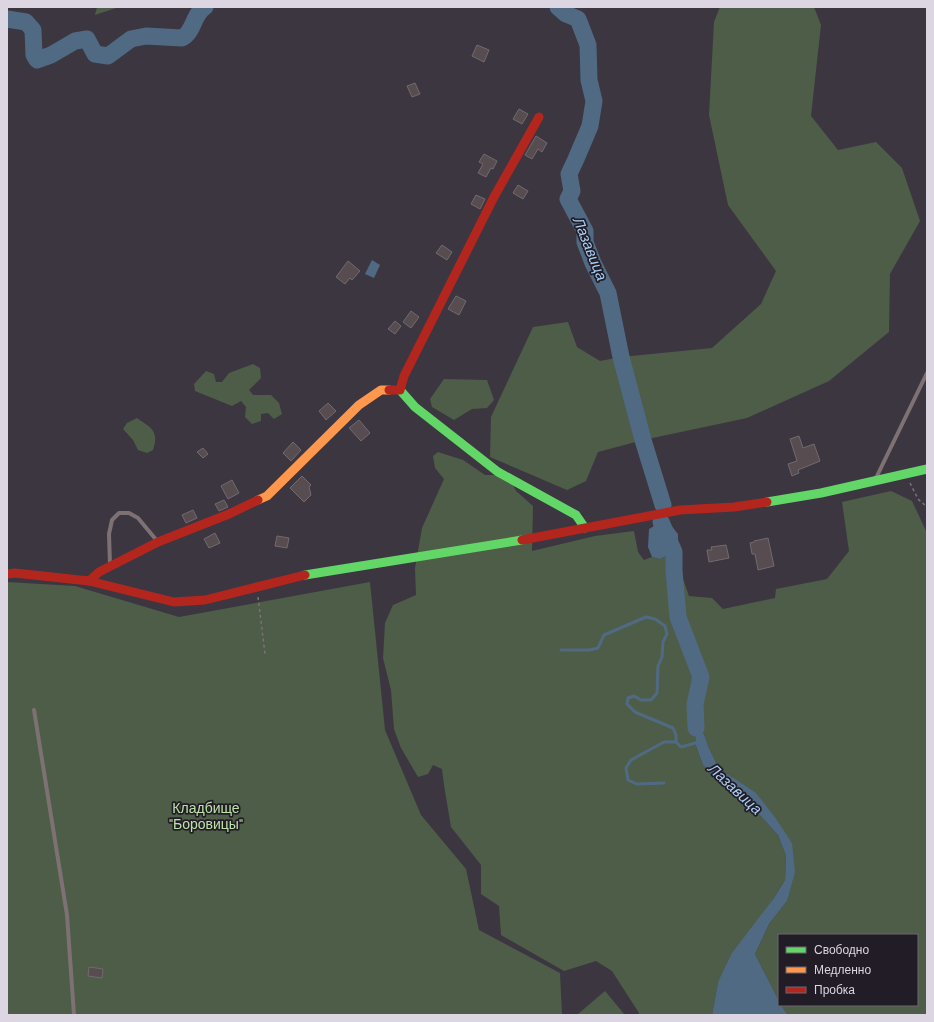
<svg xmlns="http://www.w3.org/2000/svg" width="934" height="1022" font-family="'DM Sans',sans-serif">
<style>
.green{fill:#4e5d47}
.water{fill:#506a84}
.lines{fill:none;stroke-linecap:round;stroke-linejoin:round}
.stream{stroke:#506a84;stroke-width:3}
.river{stroke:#506a84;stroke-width:17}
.building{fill:#574c50;stroke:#726a6e}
.path{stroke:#7c7276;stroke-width:1.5;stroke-dasharray:3 3;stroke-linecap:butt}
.lane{stroke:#7d7173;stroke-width:4}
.fast{stroke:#63d668;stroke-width:9}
.slow{stroke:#ff974d;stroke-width:9}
.jam{stroke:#b3261e;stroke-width:9}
.labels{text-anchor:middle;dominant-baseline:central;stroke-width:3.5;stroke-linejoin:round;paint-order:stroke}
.park-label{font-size:14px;fill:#bde3aa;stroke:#211c25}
.water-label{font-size:15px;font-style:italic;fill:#a8cff6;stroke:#211c25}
</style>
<rect width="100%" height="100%" fill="#3c3641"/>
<!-- green -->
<g class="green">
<polygon points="97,7 119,7 95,15"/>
<polygon points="720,7 814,7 821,25 811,116 838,150 876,142 902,168 920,221 890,274 889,332 829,381 747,418 643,440 598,452 586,481 567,490 490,457 491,417 533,327 568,322 577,347 600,361 621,357 712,348 761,304 776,271 728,205 709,115 714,22"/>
<polygon points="253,364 260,368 261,378 249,390 253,395 271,395 279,403 282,414 274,419 268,413 261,414 261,421 252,424 245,417 246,407 241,401 232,406 195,391 194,384 206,371 214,374 216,382 222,382 229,373"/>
<polygon points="444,379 487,380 494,400 487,408 472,409 454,420 432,407 430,399"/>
<path d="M137,418C150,427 160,431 153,450L147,453L138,450L133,440L123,429L127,423Z"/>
<polygon points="438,452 463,460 485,475 494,475 513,485 516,491 533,506 532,551 595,536 634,531 638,552 644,560 652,557 660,559 674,552 678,546 682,576 689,596 712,598 723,609 775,598 776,589 827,579 849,551 842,502 891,491 912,501 927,533 927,1015 787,1014 781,1005 917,1005 917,935 779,935 779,1001 755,954 769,924 787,901 792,843 732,777 719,769 709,748 702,729 702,707 694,720 696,746 703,765 713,775 744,798 778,835 786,856 785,880 774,898 718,982 712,1015 638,1015 639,1013 612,971 596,961 564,971 501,935 499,906 481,894 481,865 451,827 444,785 442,769 433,765 428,774 418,777 401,748 394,729 391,690 383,658 385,623 393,605 416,595 415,568 422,528 444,479 435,468 433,456"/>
<polygon points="7,582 75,586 179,617 370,582 385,730 421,815 466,869 479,930 560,973 562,1015 87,1015 74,1014 72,1015 7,1015"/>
<polygon points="605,991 625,1015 578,1015 578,1014"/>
</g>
<!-- water -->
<g class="water">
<polygon points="372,260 380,265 374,278 365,274"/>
<polygon points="661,522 669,523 678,534 678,546 674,552 660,559 652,557 648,547 649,529"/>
<polygon points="695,704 702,707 702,729 709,748 719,769 732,777 756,793 774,816 792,843 795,872 787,901 769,924 755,954 779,1001 779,1005 781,1005 787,1014 790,1015 712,1015 718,982 732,953 774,898 785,880 786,856 778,835 744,798 713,775 703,765 696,746 694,720"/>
</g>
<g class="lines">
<!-- stream -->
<g class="stream">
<polyline points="561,650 590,650 598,648 604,635 646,617 655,619 665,626 667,634 663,642 662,657 658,666 657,693 651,700 641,700 634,696 628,698 627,704 635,712 673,728 676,735 676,742 681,747 699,742"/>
<polyline points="664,783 637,784 628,780 626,768 631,760 664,742 676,742"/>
</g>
<!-- river -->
<g class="river">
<polyline points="558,7 566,14 578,19 588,45 589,80 594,101 590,126 576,159 569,174 572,191 568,199 585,231 585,242 593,263 608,293 621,357 643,440 663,505"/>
<path d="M7,19L26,22L33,30L34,55L37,60L51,55L75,41L87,39L95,54L108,56L131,39L146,36L182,38C194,32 193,14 205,7"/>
<polyline points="661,522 674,552 674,571 678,617 701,677 695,704 696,728"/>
</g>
</g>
<!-- building -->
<g class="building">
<polygon points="477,45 489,50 484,62 472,56"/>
<polygon points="415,83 420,94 412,97 407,86"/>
<polygon points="519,109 528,114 522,124 513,119"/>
<polygon points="536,136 547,143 542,152 538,149 532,159 525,155"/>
<polygon points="484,154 497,161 493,169 491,168 486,177 478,173 483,164 479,162"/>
<polygon points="518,185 528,191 523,199 513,193"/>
<polygon points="476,195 485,199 480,209 471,204"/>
<polygon points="442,245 452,252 447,260 436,253"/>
<polygon points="348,261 360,271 352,280 350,278 345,284 336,277"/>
<polygon points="456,296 466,301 459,315 448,309"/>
<polygon points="411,311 419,317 411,328 403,322"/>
<polygon points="395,321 401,326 395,334 388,329"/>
<polygon points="328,403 336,411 326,420 319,411"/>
<polygon points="359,420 370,433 361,441 349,428"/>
<polygon points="799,436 803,448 814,444 820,461 798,470 799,473 792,476 788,464 797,461 790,439"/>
<polygon points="293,442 301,450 291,461 283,453"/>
<polygon points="203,448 208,454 203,458 197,452"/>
<polygon points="302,476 311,485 309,487 311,495 304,502 290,488"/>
<polygon points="232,480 239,493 228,499 221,486"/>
<polygon points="224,500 228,507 219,511 215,504"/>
<polygon points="193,510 197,518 186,523 182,515"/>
<polygon points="215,533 220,543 209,548 204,539"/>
<polygon points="277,536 289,538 287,548 275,546"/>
<polygon points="768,538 774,566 758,570 755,554 752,554 750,543 754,542 754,541"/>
<polygon points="726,545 729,558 709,562 707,550 712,550 711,547"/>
<polygon points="89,967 103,969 102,978 88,976"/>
</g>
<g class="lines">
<!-- path -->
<g class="path">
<polyline points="910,483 918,499 927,507"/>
<polyline points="258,597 265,654"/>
</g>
<!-- lane -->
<g class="lane">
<polyline points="876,478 927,373"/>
<polyline points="110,565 109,534 112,520 119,513 129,513 138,518 158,542"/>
<polyline points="34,710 67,915 74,1015"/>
</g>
<!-- fast -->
<g class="fast">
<polyline points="400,390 415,407 498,472 576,515 585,528"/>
<polyline points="767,502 821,493 927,469"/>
<polyline points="305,575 522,540"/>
</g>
<!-- slow -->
<polyline class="slow" points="258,500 267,496 359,405 381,390 389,390"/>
<!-- jam -->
<g class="jam">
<polyline points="389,390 400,390 404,376 494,197 539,117"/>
<polyline points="522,540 680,510 734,507 767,502"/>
<polyline points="7,574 15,573 89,581 174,602 205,600 305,575"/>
<polyline points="89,581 99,572 158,542 229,514 258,500"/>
</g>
</g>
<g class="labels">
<!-- park labels -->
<g class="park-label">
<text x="206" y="808">Кладбище<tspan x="206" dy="16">"Боровицы"</tspan></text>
</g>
<!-- water labels -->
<g class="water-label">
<text transform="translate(590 249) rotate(68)">Лазавица</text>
<text transform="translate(735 789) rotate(43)">Лазавица</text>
</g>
</g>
<!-- border -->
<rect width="934" height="1022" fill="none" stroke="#dcd5e2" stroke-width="16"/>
<!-- legend -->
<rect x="778" y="934" width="140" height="72" fill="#211c25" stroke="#6c6671"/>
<rect x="786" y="947" width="20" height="6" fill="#63d668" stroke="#6c6671"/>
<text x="814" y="954" font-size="12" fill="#dcd5e2">Свободно</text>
<rect x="786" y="967" width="20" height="6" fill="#ff974d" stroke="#6c6671"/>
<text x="814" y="974" font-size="12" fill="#dcd5e2">Медленно</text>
<rect x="786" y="987" width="20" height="6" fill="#b3261e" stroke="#6c6671"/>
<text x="814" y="994" font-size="12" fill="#dcd5e2">Пробка</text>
</svg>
